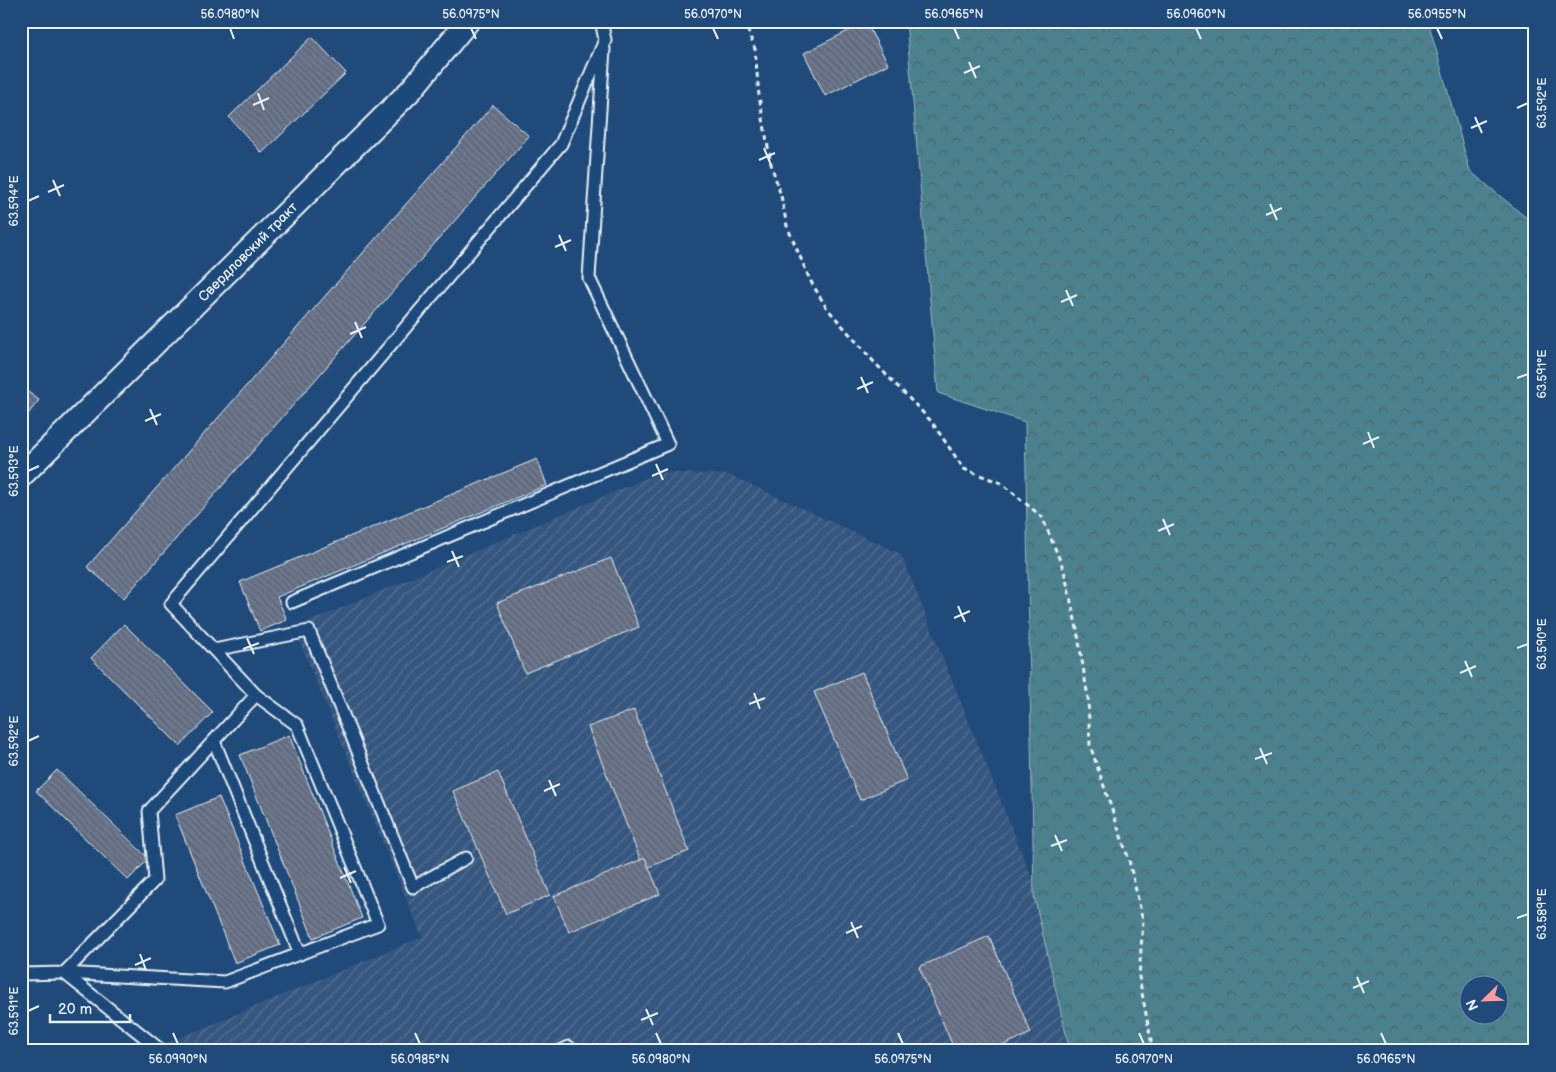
<svg xmlns="http://www.w3.org/2000/svg" width="1556" height="1072" font-family="'Balsamiq Sans',sans-serif">
<style>
.industrial{fill:url(#industrial-furrows)}
.forest{fill:url(#forest-crowns);stroke:#9ab8c2;fill-rule:evenodd}
.building{fill:url(#building-back-hatch);stroke:#e8f1f8}
.lines{fill:none;stroke-linecap:round;stroke-linejoin:round}
.service-casing{stroke:#e8f1f8;stroke-width:15}
.minor-casing{stroke:#e8f1f8;stroke-width:26}
.path{stroke:#e8f1f8;stroke-width:3;stroke-dasharray:5 4;stroke-linecap:butt}
.service{stroke:#1f4a7a;stroke-width:11}
.minor{stroke:#1f4a7a;stroke-width:22}
.ticks{fill:none;stroke:#e8f1f8;stroke-width:2}
.labels{text-anchor:middle;dominant-baseline:central;stroke-width:4;stroke-linejoin:round;paint-order:stroke}
.street-label{font-size:14px;fill:#e8f1f8;stroke:#1f4a7a}
.neatline{fill:none;stroke:#e8f1f8;stroke-width:2}
.ticks-label{font-size:12px;text-anchor:middle;fill:#e8f1f8}
</style>
<defs>
<pattern id="industrial-furrows" width="10" height="10" patternUnits="userSpaceOnUse" patternTransform="scale(1.25)"><rect width="10" height="10" fill="#36577f"/><path d="M-1 1l2-2M0 10L10 0M9 11l2-2" fill="none" stroke="#537092"/></pattern>
<pattern id="forest-crowns" width="20" height="18" patternUnits="userSpaceOnUse" patternTransform="scale(1.25)"><rect width="20" height="18" fill="#4c808c"/><path d="M2 6a3 3 0 1 1 6 0M12 15a3 3 0 1 1 6 0" fill="none" stroke="#49676e"/></pattern>
<pattern id="building-back-hatch" width="6" height="6" patternUnits="userSpaceOnUse" patternTransform="scale(1.25)"><rect width="6" height="6" fill="#6c768c"/><path d="M-1 5l2 2M0 0l6 6M5-1l2 2" fill="none" stroke="#5b616e"/></pattern>
</defs>
<rect width="100%" height="100%" fill="#1f4a7a"/>
<filter id="ink" filterUnits="userSpaceOnUse"><feTurbulence type="fractalNoise" baseFrequency=".02" numOctaves="2"/><feDisplacementMap in="SourceGraphic" scale="10" xChannelSelector="R" yChannelSelector="G"/><feConvolveMatrix kernelMatrix="1 2 1 2 8 2 1 2 1" color-interpolation-filters="sRGB"/></filter>
<g filter="url(#ink)">
<!-- industrial -->
<polygon class="industrial" points="661,472 730,475 901,554 1102,1051 148,1051 422,937 294,628"/>
<!-- forest -->
<path class="forest" d="M906,21H1428L1470,171L1535,225V1051H1070L1034,896L1025,422L938,393ZM1468,984H1498V1014H1468Z"/>
<!-- building -->
<g class="building">
<polygon points="866,22 888,64 825,96 804,53"/>
<polygon points="312,37 346,73 262,153 229,117"/>
<polygon points="493,105 529,136 124,598 87,567"/>
<polygon points="21,387 39,400 21,423"/>
<polygon points="537,459 547,485 277,597 287,620 260,631 240,582"/>
<polygon points="611,558 639,627 525,673 497,603"/>
<polygon points="124,624 213,712 180,746 91,658"/>
<polygon points="862,672 907,780 860,800 814,692"/>
<polygon points="634,710 689,851 644,869 588,727"/>
<polygon points="289,735 362,918 313,938 240,755"/>
<polygon points="57,770 149,859 128,880 36,791"/>
<polygon points="498,772 550,895 506,914 453,791"/>
<polygon points="219,797 280,945 235,963 175,815"/>
<polygon points="645,858 660,894 569,932 554,896"/>
<polygon points="989,936 1031,1033 990,1051 955,1051 919,967"/>
</g>
<g class="lines">
<!-- service casing -->
<g class="service-casing">
<g id="service">
<polyline points="292,602 668,444 589,278 604,49"/>
<polyline points="214,650 309,631 413,887 466,858"/>
<polyline points="214,741 300,954"/>
<polyline points="64,973 225,982 378,924 297,725 256,695"/>
<polyline points="64,973 162,1051"/>
<polyline points="21,974 64,973 155,880 149,811 256,695 171,604 561,144 605,40 601,21"/>
<polyline points="561,1051 569,1047 570,1051"/>
</g>
</g>
<!-- minor casing -->
<g class="minor-casing">
<polyline id="minor" points="21,476 411,90 468,21"/>
</g>
<!-- path -->
<polyline class="path" points="744,21 755,49 759,96 771,164 781,196 787,226 810,280 826,307 874,362 931,421 964,469 1001,483 1042,517 1064,570 1077,629 1088,698 1090,745 1129,860 1143,921 1139,977 1153,1051"/>
<!-- service -->
<use href="#service" class="service"/>
<!-- minor -->
<use href="#minor" class="minor"/>
</g>
</g>
<!-- ticks -->
<path class="ticks" d="M230,28L234,39M471,28L476,39M713,28L718,39M954,28L959,39M1196,28L1201,39M1437,28L1442,39M969,62L976,78M964,73L980,66M258,93L264,110M253,105L269,98M1517,108L1528,103M1475,117L1482,133M1471,128L1487,121M764,148L771,165M759,160L775,153M53,180L60,196M48,192L64,185M28,201L39,196M1270,204L1277,220M1266,215L1282,208M559,235L566,251M555,247L571,240M1066,290L1073,306M1061,302L1077,295M355,322L362,338M350,334L366,327M861,377L868,393M1517,378L1528,374M857,389L873,382M150,409L157,425M145,421L161,414M1368,432L1374,448M1363,444L1379,437M656,464L663,480M28,471L39,466M652,476L668,469M1163,519L1170,535M1158,531L1174,524M452,551L459,567M447,562L463,556M958,606L965,622M954,618L970,611M247,638L254,654M1517,648L1528,644M243,649L259,643M1465,661L1472,677M1460,673L1476,666M754,693L760,709M749,704L765,698M28,741L39,736M1260,748L1267,764M1255,759L1272,753M549,780L556,796M544,791L560,784M1055,835L1062,851M1051,846L1067,840M344,867L351,883M340,878L356,871M1517,918L1528,914M851,922L858,938M846,933L862,926M140,954L146,970M135,965L151,958M1357,977L1364,993M1353,988L1369,981M646,1009L653,1025M28,1011L39,1006M641,1020L658,1013M173,1033L178,1044M415,1033L420,1044M656,1033L661,1044M898,1033L903,1044M1139,1033L1144,1044M1381,1033L1386,1044"/>
<g class="labels">
<!-- street labels -->
<g class="street-label">
<text transform="translate(248 252) rotate(-45)">Свердловский тракт</text>
</g>
</g>
<!-- margin -->
<rect width="1556" height="1072" fill="none" stroke="#1f4a7a" stroke-width="55"/>
<!-- north arrow -->
<g transform="translate(1484 1000) rotate(247)"><circle r="24" fill="#1f4a7a" stroke="#6f8dac"/>
<path d="M0-4L9 19L0 12L-9 19Z" fill="#ff9aa2"/>
<text y="-8" font-size="14" font-weight="bold" text-anchor="middle" fill="#e8f1f8">N</text>
</g>
<!-- scale -->
<path d="M50 1014v8h80v-8" fill="none" stroke="#e8f1f8" stroke-width="2.5"/>
<text x="58" y="1014" font-size="15" fill="#e8f1f8" stroke="#1f4a7a" stroke-width="4" paint-order="stroke">20 m</text>
<rect x="28" y="28" width="1500" height="1016" class="neatline"/>
<g class="ticks-label">
<text x="230" y="18">56.0980°N</text>
<text x="471" y="18">56.0975°N</text>
<text x="713" y="18">56.0970°N</text>
<text x="954" y="18">56.0965°N</text>
<text x="1196" y="18">56.0960°N</text>
<text x="1437" y="18">56.0955°N</text>
<text transform="translate(1542 103) rotate(-90)" y="4">63.592°E</text>
<text transform="translate(14 201) rotate(-90)" y="4">63.594°E</text>
<text transform="translate(1542 374) rotate(-90)" y="4">63.591°E</text>
<text transform="translate(14 471) rotate(-90)" y="4">63.593°E</text>
<text transform="translate(1542 644) rotate(-90)" y="4">63.590°E</text>
<text transform="translate(14 741) rotate(-90)" y="4">63.592°E</text>
<text transform="translate(1542 914) rotate(-90)" y="4">63.589°E</text>
<text transform="translate(14 1011) rotate(-90)" y="4">63.591°E</text>
<text x="178" y="1063">56.0990°N</text>
<text x="420" y="1063">56.0985°N</text>
<text x="661" y="1063">56.0980°N</text>
<text x="903" y="1063">56.0975°N</text>
<text x="1144" y="1063">56.0970°N</text>
<text x="1386" y="1063">56.0965°N</text>
</g>
</svg>
